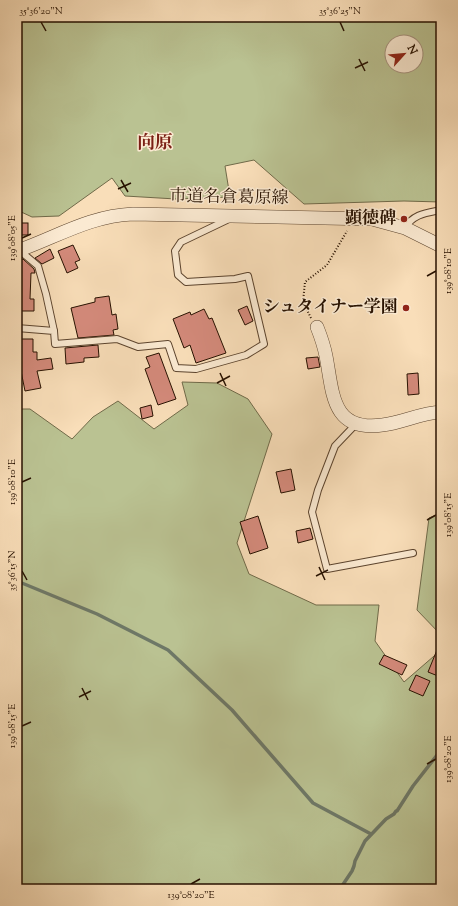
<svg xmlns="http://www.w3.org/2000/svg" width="458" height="906" font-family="'Sorts Mill Goudy','Noto Serif JP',serif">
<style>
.green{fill:#bac292;stroke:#706a49;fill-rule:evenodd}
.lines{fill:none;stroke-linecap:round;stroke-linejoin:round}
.stream{stroke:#6e7867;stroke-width:3.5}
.building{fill:#d48a7b;stroke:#271100}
.service-casing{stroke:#5c442e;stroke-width:8}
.minor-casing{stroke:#5c442e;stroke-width:14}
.path{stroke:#271100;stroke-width:2;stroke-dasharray:1 2;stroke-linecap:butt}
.service{stroke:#fbead2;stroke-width:6}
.minor{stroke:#fbead2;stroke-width:13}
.ticks{fill:none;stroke:#271100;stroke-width:1.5}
.poi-dot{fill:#8f2418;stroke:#fbead2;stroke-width:1.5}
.labels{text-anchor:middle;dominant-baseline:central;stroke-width:3;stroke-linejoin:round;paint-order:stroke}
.street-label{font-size:17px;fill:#271100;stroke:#fbead2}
.poi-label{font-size:17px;font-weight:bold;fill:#271100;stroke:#fbead2;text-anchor:end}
.neighbourhood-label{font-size:18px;font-weight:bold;fill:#7a1f14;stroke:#fbead2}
.neatline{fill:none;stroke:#271100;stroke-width:1.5}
.ticks-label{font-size:10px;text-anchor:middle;fill:#271100}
</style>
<rect width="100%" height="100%" fill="#f9deb9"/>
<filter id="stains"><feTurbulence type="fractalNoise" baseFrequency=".005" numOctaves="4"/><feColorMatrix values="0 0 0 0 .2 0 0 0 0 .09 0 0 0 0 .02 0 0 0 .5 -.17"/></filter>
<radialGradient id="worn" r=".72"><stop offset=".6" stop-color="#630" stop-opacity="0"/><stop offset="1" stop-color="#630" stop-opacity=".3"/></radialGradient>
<!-- green -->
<g class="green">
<path d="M17,17H441V202L404,201L304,204L254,160L225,166L230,197L176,199L125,196L112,178L59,216L32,217L17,210ZM392,42H416V66H392Z"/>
<polygon points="182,382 217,383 248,399 272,434 237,543 249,574 316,605 379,605 375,641 404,682 441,650 441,889 17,889 17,409 30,409 72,439 93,417 118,401 154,429 188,405"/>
<polygon points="441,513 441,635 417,610 429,518"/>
</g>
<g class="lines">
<!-- stream -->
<g class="stream">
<polyline points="17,581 97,614 168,650 232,710 313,803 371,834"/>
<polyline points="340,889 352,871 354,866 355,861 365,841 386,819 394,814 396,811 397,811 413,786 441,750"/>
</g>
</g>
<!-- building -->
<g class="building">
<rect x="17" y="223" width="11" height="12"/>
<polygon points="73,245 80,260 75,262 78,268 67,273 58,251"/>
<polygon points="50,249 54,258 42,264 35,258"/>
<polygon points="23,259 34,269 35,273 31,273 30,299 34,299 34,311 17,311 17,260"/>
<polygon points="109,296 112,315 116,314 118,329 113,330 114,335 78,338 71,308 95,302 95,298"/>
<polygon points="247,306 253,321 245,325 238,310"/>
<polygon points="204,309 209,319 212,318 226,353 196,363 190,345 184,348 173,319 190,312 191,315"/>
<polygon points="17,339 33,339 33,352 37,352 37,360 51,358 53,369 37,371 41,388 25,391 20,366 17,367"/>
<polygon points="98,345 99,357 84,358 84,362 66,364 65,348"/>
<polygon points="159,353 176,399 158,405 145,369 150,367 146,357"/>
<polygon points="318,357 320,367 308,369 306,358"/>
<polygon points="418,373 419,394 408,395 407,374"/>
<polygon points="151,405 153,416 142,419 140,408"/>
<polygon points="291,469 295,490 281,493 276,472"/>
<polygon points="258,516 268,548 250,554 240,522"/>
<polygon points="310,528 313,539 298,543 296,531"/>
<polygon points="441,640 441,669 438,676 428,672"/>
<polygon points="384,655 407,665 402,675 379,664"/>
<polygon points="416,675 430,681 423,696 409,690"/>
</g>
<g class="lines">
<!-- service casing -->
<g class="service-casing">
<g id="service">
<path d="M405,228C413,214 426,213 441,210"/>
<polyline points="19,250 38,266 46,294 54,331"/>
<polyline points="17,328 54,331 55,344 117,339 138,347 168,344 176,368 196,369 246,355 264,344 248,276 235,279 186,282 178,275 175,251 181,242 229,219"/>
<polyline points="356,424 335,446 318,490 312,512 327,569 413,553"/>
</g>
</g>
<!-- minor casing -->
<g class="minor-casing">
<g id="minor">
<path d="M17,251C57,237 89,216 133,214L372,219L405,228L441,246"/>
<path d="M317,327C321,337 324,346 326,356C333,392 331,432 382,425C402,423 420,413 441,412"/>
</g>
</g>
<!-- path -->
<polyline class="path" points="311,318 303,302 305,282 327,265 347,231"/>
<!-- service -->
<use href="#service" class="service"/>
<!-- minor -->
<use href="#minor" class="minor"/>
</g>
<!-- ticks -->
<path class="ticks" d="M41,22L46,31M340,22L344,31M359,59L365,71M355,68L368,62M121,180L128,192M118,189L131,183M22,238L31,234M427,276L436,271M220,373L226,386M217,383L230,376M22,482L31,478M427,520L436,515M319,567L325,580M22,571L27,580M316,576L328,570M82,688L88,700M79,697L91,691M22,726L31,722M427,764L436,759M191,884L200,879"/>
<!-- markers -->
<g class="poi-dot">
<circle cx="404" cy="219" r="4"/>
<circle cx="406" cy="308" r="4"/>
</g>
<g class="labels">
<!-- street labels -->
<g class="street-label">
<text transform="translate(229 198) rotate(1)">市道名倉葛原線</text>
</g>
<!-- poi labels -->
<g class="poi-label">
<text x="396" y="219">顕徳碑</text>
<text x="398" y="308">シュタイナー学園</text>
</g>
<!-- neighbourhood labels -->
<g class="neighbourhood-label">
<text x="155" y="144">向原</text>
</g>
</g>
<!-- margin -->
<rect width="458" height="906" fill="none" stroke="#f9deb9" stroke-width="44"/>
<!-- north arrow -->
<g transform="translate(404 54) rotate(63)"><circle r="19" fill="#fbead2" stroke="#a6937e"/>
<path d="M0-3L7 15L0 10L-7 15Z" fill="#8f2418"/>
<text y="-6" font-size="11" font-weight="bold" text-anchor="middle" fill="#271100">N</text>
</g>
<rect x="22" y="22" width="414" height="862" class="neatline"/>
<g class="ticks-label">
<text x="41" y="14">35°36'20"N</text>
<text x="340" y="14">35°36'25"N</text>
<text transform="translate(11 238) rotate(-90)" y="4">139°08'05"E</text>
<text transform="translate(447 271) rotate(-90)" y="4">139°08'10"E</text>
<text transform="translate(11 482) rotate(-90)" y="4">139°08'10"E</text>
<text transform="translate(447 515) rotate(-90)" y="4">139°08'15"E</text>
<text transform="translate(11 571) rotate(-90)" y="4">35°36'15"N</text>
<text transform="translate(11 726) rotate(-90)" y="4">139°08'15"E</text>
<text transform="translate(447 759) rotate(-90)" y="4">139°08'20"E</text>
<text x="191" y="898">139°08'20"E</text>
</g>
<rect width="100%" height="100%" filter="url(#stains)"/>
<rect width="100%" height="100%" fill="url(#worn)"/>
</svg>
